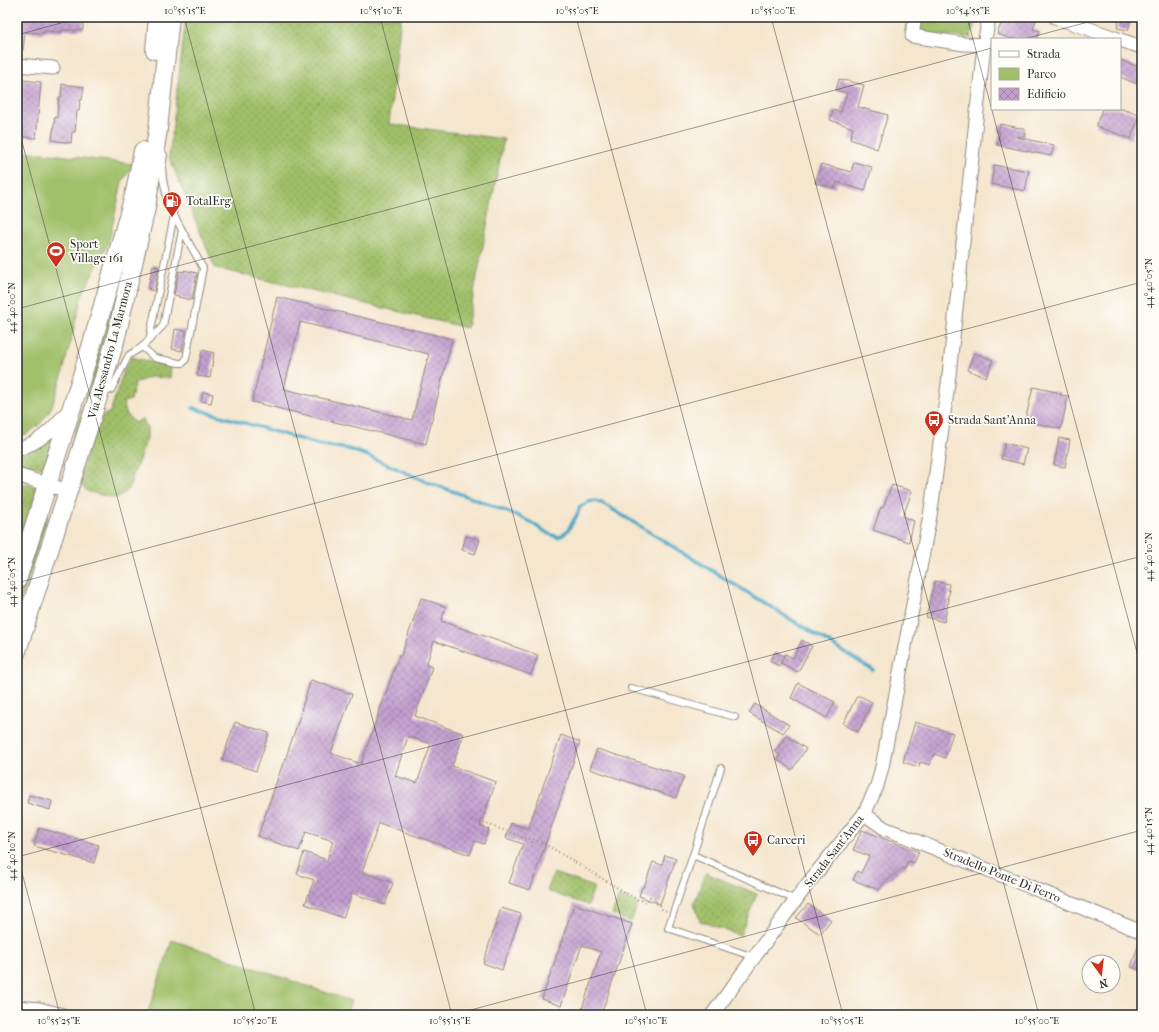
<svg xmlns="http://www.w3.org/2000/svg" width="1159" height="1032" font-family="'IM FELL French Canon',serif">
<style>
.grass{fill:url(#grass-dots);stroke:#66764a}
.park{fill:#a1c069;stroke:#66764a}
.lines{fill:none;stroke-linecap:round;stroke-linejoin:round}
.stream{stroke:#46a7c6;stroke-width:3.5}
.building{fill:url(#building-cross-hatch);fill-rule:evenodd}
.lane-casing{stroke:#90887c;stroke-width:8}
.street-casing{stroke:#90887c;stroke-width:15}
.secondary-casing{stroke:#90887c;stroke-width:20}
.path{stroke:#90887c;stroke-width:2;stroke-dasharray:1 3;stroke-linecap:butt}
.lane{stroke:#fff;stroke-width:6}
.street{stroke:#fff;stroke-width:13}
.secondary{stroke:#fff;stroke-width:18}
.ticks{fill:none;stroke:#2b2b2b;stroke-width:1;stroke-opacity:0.45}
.labels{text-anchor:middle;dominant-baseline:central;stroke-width:3.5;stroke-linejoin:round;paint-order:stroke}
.poi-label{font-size:12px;fill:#2b2b2b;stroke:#fdfcf7;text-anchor:start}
.street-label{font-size:12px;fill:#2b2b2b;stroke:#fdfcf7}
.neatline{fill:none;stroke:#2b2b2b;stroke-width:1.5}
.ticks-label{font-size:10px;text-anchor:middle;fill:#2b2b2b}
</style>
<defs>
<pattern id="grass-dots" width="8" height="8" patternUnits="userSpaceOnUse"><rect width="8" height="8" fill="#a1c069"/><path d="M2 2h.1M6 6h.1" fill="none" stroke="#839c57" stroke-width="1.8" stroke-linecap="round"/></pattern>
<pattern id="building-cross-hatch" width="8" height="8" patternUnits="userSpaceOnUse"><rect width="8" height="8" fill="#c39ecf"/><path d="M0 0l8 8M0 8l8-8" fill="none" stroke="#9f81a8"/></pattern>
</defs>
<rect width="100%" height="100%" fill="#fdfcf7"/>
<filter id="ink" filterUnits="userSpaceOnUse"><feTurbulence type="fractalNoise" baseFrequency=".025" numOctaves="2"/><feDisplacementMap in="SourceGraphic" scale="8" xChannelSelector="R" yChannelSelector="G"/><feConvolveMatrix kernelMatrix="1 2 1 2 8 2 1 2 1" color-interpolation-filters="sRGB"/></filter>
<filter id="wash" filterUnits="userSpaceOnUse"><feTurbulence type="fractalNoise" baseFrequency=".012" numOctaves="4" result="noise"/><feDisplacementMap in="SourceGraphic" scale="16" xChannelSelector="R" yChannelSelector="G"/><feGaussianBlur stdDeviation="0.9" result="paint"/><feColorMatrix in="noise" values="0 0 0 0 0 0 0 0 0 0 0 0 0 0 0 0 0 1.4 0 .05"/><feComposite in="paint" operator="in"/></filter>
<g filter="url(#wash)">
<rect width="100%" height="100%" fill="#f5e6ce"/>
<!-- grass -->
<g class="grass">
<polygon points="186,17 401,17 389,124 504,139 467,328 215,268 169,157"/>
<polygon points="129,239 117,311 67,467 65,467 64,466 94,373 102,334"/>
<polygon points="132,357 171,367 170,378 150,377 135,383 131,400 123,402 126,413 134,423 143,419 147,428 147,438 128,490 119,497 112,498 87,491 80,484 80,475 98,418 110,412 125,368"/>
<polygon points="55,431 45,469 17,461 17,455"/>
<polygon points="17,482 38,487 21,540 20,539 19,523 17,518"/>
<polygon points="45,515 48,515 20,603 17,617 17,598"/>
<polygon points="554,873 594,887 588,905 547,891"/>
<polygon points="706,873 757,894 740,936 700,921 694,903"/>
<polygon points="619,896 638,904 631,922 612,914"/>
</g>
<!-- park -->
<g class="park">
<polygon points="911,17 976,17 971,38 910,32"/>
<polygon points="17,150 133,164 122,182 109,241 82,295 62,376 54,400 49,412 40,424 27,434 17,437"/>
<polygon points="172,940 351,1001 346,1015 147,1015"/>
</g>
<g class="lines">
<!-- stream -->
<polyline class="stream" points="193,408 317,444 348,449 366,455 427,482 477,500 518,516 530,522 549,534 558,537 563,535 568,530 577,515 580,507 588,502 595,501 604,504 873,670"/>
</g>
<g id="blocks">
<!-- building -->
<g class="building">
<polygon points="17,17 83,17 83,30 62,30 62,32 45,31 44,33 25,32 23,50 17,50"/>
<polygon points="1006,17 1028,17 1036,20 1033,29 1040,31 1037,39 1012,39 997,34 1003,19 1005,19"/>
<polygon points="1120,17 1132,17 1128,30 1117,28"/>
<polygon points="1120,60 1142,68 1142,86 1120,77"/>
<polygon points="839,79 864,85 858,107 888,115 877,149 850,139 853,128 830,120 833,110 841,112 847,93 836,90"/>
<polygon points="22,80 41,82 36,138 17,136"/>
<polygon points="62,84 84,87 82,100 80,100 79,111 77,111 75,132 72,132 71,143 52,140 55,117 57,118 59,97 61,97"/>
<polygon points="1102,109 1122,109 1139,115 1131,139 1096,126"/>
<polygon points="1000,124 1025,129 1024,137 1017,136 1016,137 1054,145 1051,156 997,145 1000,133 998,132"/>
<polygon points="854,162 872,167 865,191 837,182 835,188 815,183 821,164 851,172"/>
<polygon points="994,165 1029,171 1025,191 991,184"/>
<polygon points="153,265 159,267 154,291 148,289"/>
<polygon points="184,270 197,273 192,300 178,297 179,296 174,295 179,271 184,272"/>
<path d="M277,297L452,339L426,444L252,402ZM300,322L429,354L412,420L284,389Z"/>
<polygon points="175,329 186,331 182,351 172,349"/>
<polygon points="202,350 214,353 210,378 197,376"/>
<polygon points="974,353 993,360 986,377 967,370"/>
<polygon points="1033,387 1061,393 1060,395 1068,396 1061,429 1025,421"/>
<polygon points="203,392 213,394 211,403 201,401"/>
<polygon points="1059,438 1070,440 1065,467 1054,465"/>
<polygon points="1005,443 1027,449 1023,464 1001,459"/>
<polygon points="892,485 912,491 903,516 914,521 909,542 873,530 881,507 883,508"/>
<polygon points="466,536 480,540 475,554 462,550"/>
<polygon points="935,581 949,584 948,590 950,591 947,599 949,599 944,622 926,617"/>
<path d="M421,598L446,607L441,621L538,655L531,675L434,641L426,665L432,667L415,716L464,734L452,766L496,782L480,826L489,829L484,844L475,841L470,855L379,823L362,872L393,883L385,905L352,893L343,918L305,904L314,880L297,874L304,852L327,860L333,841L306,832L299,851L258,836L283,763H284L302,710H301L311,680L352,694L331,753L361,764L399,656H401ZM408,736L431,744L417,783L395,776Z"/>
<polygon points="802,640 812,646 798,672 781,663 785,654 793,658"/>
<polygon points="775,652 784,656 779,666 770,661"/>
<polygon points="798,683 835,702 827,718 791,698"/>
<polygon points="857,696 860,696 872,702 858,732 843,724"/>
<polygon points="755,704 789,725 783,733 749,713"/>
<polygon points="235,722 269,733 256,771 222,760"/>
<polygon points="915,722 953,733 945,758 935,754 934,757 933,756 930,765 920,762 919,767 903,762"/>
<polygon points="561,735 580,742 530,890 509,883 523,844 506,838 511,823 528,829"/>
<polygon points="786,735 806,749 792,770 777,759 780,755 775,752"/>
<polygon points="597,749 684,776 676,798 590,769"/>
<polygon points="29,795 52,801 50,810 27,803"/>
<polygon points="39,828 99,845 94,863 34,846"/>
<polygon points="862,830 919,852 914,863 908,861 905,869 903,868 883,884 879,890 853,880 857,871 861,873 869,856 853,850"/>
<polygon points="665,855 676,859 660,904 639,896 642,887 644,887 653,862 662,865"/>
<polygon points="574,904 632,924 601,1015 588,1015 581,1012 601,952 582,945 561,1006 542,999"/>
<polygon points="808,904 831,920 820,934 796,918"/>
<polygon points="501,908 521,914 502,970 483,963"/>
<polygon points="1140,940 1142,940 1142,971 1131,967"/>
</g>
</g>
</g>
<g filter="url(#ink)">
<use href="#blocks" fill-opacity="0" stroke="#90887c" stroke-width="1"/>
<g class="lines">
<!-- lane casing -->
<g class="lane-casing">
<g id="lane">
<polyline points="149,340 174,215"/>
<polyline points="142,347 155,358 179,363 183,363 186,359 203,268 182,230"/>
<polyline points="103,393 111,390 129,355 142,347 163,326 182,230 168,204 163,179 162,167 164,155 159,148"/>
<polyline points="631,688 735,717"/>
<polyline points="693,855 721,768"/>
<polyline points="754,957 668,928 693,855 796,900"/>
</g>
</g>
<!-- street casing -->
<g class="street-casing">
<g id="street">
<polyline points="915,17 912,36 964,44 984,45"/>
<polyline points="1055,17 1118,39"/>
<polyline points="1120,40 1142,47"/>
<polyline points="17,65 53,68"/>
<path d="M17,449C39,444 54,428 68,411"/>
<polyline points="17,475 68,491"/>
<polyline points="864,814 884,828 1142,932"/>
<polyline points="17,1007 39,1009 63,1015"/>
<polyline points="712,1015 809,882 864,814 877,786 882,767 931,510 948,384 984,45 989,17"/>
</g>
</g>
<!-- secondary casing -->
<g class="secondary-casing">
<g id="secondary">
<polyline points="155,50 158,17"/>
<polyline points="17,580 92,344 135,192 143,151"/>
<polyline points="17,651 99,394 115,341 146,208 158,129 170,17"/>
</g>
</g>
<!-- path -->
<g class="path">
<polyline points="966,33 970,17"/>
<polyline points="17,498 20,501 26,503"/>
<polyline points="470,822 472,819 531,840 532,842 533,839 545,844 636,899 647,902 650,897 656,899 655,903 660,905 662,909 666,911"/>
</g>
<!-- lane -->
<use href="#lane" class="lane"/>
<!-- street -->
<use href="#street" class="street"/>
<!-- secondary -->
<use href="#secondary" class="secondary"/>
</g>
</g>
<!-- ticks -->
<path class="ticks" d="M184,17L452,1015M380,17L647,1015M576,17L843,1015M771,17L1039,1015M967,17L1142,671M17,35L83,17M1024,39L1107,17M17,123L256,1015M17,309L992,48M17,583L1142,282M17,854L60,1015M17,857L1142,556M452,1015L1142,830"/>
<!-- icons -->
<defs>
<g id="fuel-pin" transform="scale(1)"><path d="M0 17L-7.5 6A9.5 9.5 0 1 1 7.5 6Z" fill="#c8321e" stroke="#fdfcf7"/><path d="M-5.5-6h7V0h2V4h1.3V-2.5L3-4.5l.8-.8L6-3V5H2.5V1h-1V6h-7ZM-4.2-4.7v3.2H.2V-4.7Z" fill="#fff"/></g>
<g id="stadium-pin" transform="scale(1)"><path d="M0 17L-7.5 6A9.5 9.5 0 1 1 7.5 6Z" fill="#c8321e" stroke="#fdfcf7"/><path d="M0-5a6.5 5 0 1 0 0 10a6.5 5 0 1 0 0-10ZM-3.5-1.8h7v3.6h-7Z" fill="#fff"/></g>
<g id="bus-pin" transform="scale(1)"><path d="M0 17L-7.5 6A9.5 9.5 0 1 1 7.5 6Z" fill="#c8321e" stroke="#fdfcf7"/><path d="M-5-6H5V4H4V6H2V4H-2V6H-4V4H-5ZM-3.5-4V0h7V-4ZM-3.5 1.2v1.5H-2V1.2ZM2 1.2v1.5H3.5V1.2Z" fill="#fff"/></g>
</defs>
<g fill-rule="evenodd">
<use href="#fuel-pin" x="172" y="201"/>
<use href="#stadium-pin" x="56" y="251"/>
<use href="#bus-pin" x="934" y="420"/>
<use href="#bus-pin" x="753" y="840"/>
</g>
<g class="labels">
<!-- poi labels -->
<g class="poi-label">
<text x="186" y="201">TotalErg</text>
<text x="70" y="244">Sport<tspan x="70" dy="14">Village 161</tspan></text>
<text x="948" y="420">Strada Sant'Anna</text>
<text x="767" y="840">Carceri</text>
</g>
<!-- street labels -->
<g class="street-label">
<text transform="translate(110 350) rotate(-75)">Via Alessandro La Marmora</text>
<text transform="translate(834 851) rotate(-52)">Strada Sant'Anna</text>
<text transform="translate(1002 875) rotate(22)">Stradello Ponte Di Ferro</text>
</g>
</g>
<!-- margin -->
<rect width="1159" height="1032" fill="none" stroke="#fdfcf7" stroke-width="44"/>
<!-- legend -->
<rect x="991" y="38" width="130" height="72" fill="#fdfcf7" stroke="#a9a8a5"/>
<rect x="999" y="51" width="20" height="6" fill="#ffffff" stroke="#a9a8a5"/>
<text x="1027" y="58" font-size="12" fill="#2b2b2b">Strada</text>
<rect x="999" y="68" width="20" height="12" fill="#a1c069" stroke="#a9a8a5"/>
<text x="1027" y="78" font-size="12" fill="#2b2b2b">Parco</text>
<rect x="999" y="88" width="20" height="12" fill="url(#building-cross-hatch)" stroke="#a9a8a5"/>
<text x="1027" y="98" font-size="12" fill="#2b2b2b">Edificio</text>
<!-- north arrow -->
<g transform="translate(1101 974) rotate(165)"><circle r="19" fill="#fdfcf7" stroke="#a9a8a5"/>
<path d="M0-3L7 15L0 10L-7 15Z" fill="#c8321e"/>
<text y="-6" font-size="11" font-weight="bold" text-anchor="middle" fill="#2b2b2b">N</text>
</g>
<rect x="22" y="22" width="1115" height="988" class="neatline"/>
<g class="ticks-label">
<text x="185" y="14">10°55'15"E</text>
<text x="381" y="14">10°55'10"E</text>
<text x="577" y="14">10°55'05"E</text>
<text x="773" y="14">10°55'00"E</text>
<text x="968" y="14">10°54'55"E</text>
<text transform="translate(1148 283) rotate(-90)" y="4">44°40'05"N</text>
<text transform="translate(11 308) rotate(-90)" y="4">44°40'00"N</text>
<text transform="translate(1148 557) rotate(-90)" y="4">44°40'10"N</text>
<text transform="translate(11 582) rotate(-90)" y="4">44°40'05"N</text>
<text transform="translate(1148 831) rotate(-90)" y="4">44°40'15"N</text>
<text transform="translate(11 856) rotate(-90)" y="4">44°40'10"N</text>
<text x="59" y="1024">10°55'25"E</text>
<text x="255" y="1024">10°55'20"E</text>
<text x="450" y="1024">10°55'15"E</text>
<text x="646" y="1024">10°55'10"E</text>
<text x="842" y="1024">10°55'05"E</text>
<text x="1037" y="1024">10°55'00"E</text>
</g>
</svg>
